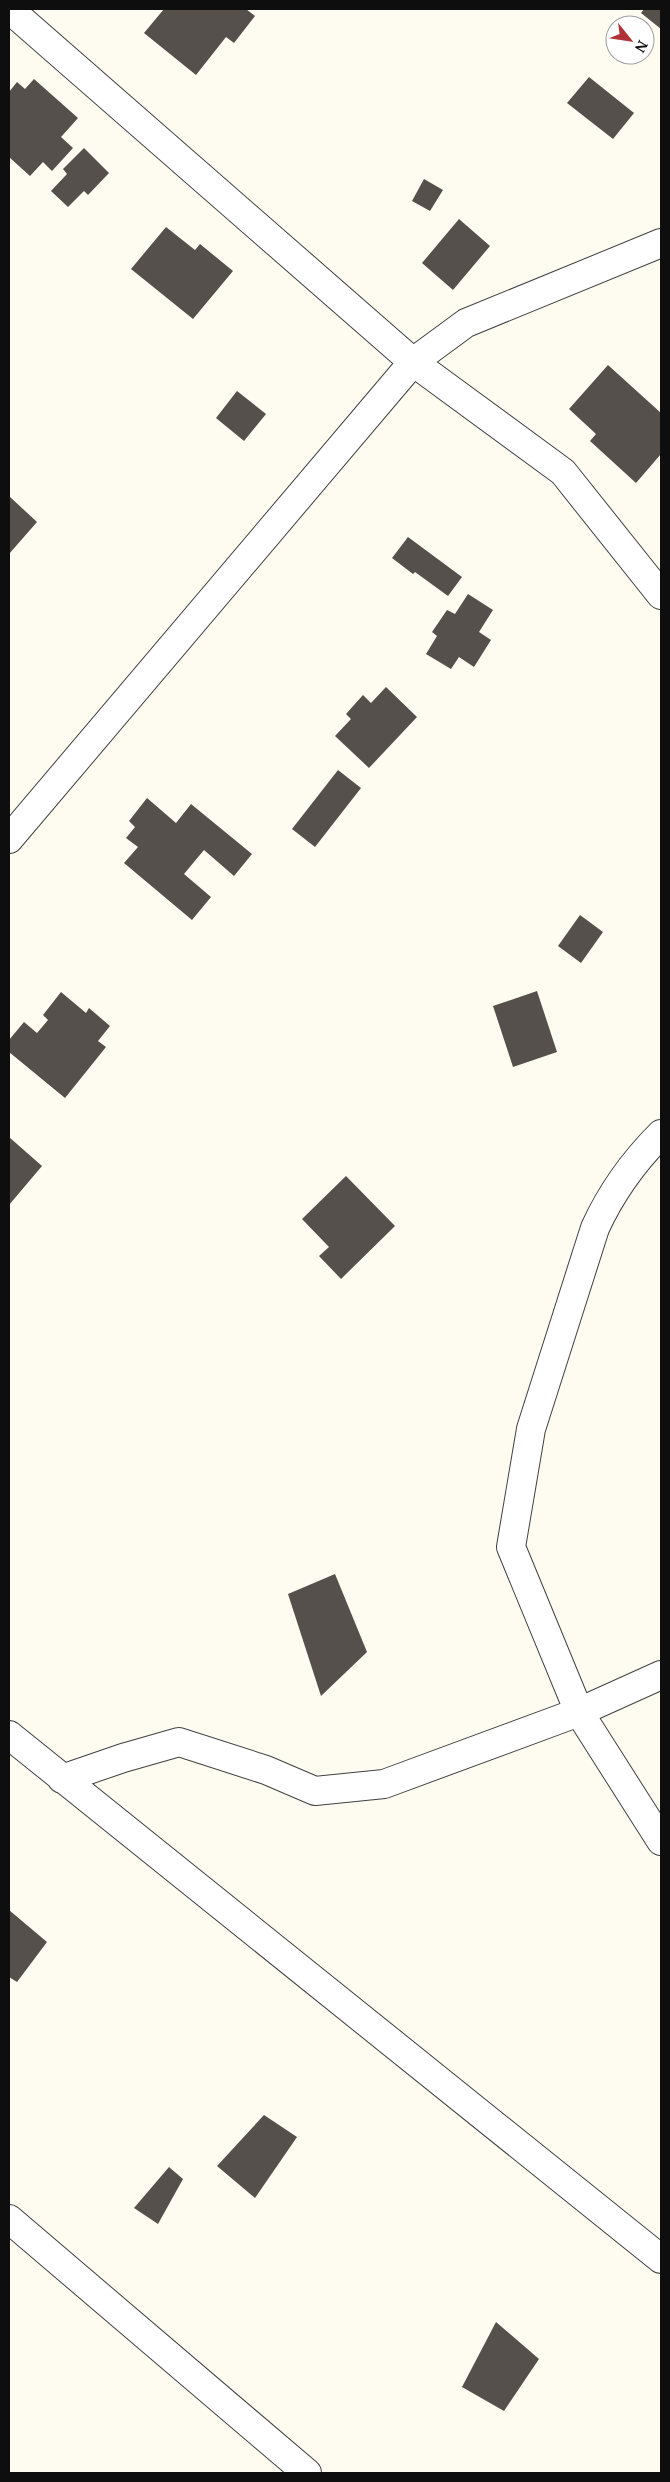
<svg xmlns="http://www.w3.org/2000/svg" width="670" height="2482" font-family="'Noto Serif',serif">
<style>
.building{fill:#56504c}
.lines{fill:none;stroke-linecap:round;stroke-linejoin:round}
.street-casing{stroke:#414141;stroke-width:30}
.street{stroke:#fff;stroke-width:28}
</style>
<rect width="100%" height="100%" fill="#fefbf1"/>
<!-- building -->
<g class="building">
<polygon points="164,9 246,9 255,16 234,43 226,37 196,75 144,33"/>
<polygon points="644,9 661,9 661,29 641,13"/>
<polygon points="589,77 634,113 613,139 567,103"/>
<polygon points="34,79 78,118 61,137 73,148 52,171 43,162 30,176 9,157 9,92 17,82 25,89"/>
<polygon points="84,148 109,173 88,195 84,191 68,207 51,191 67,174 63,169"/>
<polygon points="424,179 443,190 430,211 412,201"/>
<polygon points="459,219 490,246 453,290 422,263"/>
<polygon points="166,227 195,250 200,244 233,271 193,319 131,269"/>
<polygon points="608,365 661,413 661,454 636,483 590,441 596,434 569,409"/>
<polygon points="237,391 266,414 244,441 216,418"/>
<polygon points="9,496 37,522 9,554"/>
<polygon points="408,537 462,577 448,596 415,572 413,574 392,558"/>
<polygon points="468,594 493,610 479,632 491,640 474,667 459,657 451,669 426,654 437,636 432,632 447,610 455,614"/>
<polygon points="386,687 417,717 369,768 335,736 351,719 346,714 363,695 371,703"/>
<polygon points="338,770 361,788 315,847 292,829"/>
<polygon points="147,798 176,823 191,804 252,854 234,876 204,850 184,874 211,897 192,920 124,863 138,847 126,838 135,827 129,821"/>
<polygon points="580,915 603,932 581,963 558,946"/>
<polygon points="537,991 557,1052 513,1067 493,1006"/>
<polygon points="61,992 86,1013 89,1008 110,1026 98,1041 106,1047 65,1098 9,1052 9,1040 24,1022 37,1033 48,1020 43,1015"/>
<polygon points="9,1137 42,1166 9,1205"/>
<polygon points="346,1176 395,1226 341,1279 319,1256 329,1247 302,1219"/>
<polygon points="335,1574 367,1652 321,1696 288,1594"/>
<polygon points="9,1910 47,1942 17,1982 9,1977"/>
<polygon points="264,2115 297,2137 255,2198 217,2166"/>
<polygon points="169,2167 183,2179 158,2224 134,2208"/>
<polygon points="496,2322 539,2359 504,2411 462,2387"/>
</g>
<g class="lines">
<!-- street casing -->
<g class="street-casing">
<g id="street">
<polyline points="9,9 413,362 563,472 661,595"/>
<polyline points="9,839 413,362 466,323 661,243"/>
<path d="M661,1134C634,1161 611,1193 595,1228L531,1429L511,1547L579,1712L661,1841"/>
<polyline points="9,1735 661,2259"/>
<polyline points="62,1779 123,1758 179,1742 266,1770 315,1791 384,1784 579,1712 661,1675"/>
<polyline points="9,2219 307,2473"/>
</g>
</g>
<!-- street -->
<use href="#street" class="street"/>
</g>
<!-- border -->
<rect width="670" height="2482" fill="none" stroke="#0e0e0e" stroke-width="20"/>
<!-- north arrow -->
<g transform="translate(630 40) rotate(120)"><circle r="24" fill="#ffffff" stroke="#9f9f9f"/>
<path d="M0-4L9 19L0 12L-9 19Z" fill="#b13338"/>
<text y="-8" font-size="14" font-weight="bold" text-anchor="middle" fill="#0e0e0e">N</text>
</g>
</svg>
